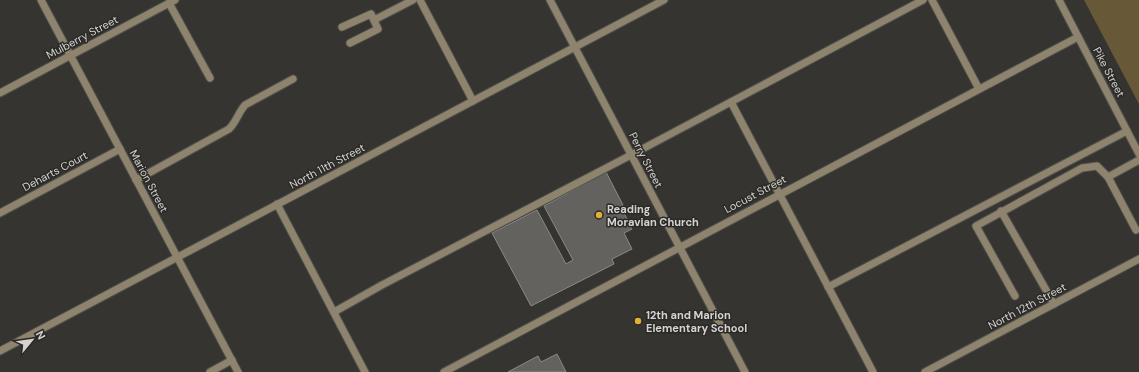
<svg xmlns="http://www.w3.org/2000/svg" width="1139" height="372" font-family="'DM Sans',sans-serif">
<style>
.green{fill:#675838}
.building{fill:#63625e;stroke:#8a8985}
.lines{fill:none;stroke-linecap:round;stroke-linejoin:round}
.minor-casing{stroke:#52514e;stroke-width:9}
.minor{stroke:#8e846e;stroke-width:7}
.poi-dot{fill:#e1af34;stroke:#2c2a27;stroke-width:1.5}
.labels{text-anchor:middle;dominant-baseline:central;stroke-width:3;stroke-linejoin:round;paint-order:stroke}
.street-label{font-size:11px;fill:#d4d3d1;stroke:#2c2a27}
.poi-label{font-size:11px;font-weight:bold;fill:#d4d3d1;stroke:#2c2a27;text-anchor:start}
</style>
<rect width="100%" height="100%" fill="#363431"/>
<!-- green -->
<polygon class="green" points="1084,0 1139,0 1139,104"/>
<!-- building -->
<g class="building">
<polygon points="606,172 623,205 621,207 632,229 624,233 632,249 612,259 614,264 531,306 492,233 537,210 566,264 573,260 544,206"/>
<polygon points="557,354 566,372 508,372 538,356 541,362"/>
</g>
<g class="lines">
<!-- minor casing -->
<g class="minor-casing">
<g id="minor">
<polyline points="41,0 238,372"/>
<polyline points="420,0 473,101"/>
<polyline points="550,0 745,372"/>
<polyline points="932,0 979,89"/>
<polyline points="1059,0 1139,154"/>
<polyline points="169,3 210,78"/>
<polyline points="374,20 413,0"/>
<polyline points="342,27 371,14 378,29 350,43"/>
<polyline points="0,93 175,0"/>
<polyline points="731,102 873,372"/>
<path d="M136,180L229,129C237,121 238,113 245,105L293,79"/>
<polyline points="277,204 365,372"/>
<polyline points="1001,211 1054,304"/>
<polyline points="0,213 120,149"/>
<polyline points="1136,230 1108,177 1139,160"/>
<polyline points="828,287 1127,131"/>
<polyline points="1015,296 976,226 1082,168 1097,166 1108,177"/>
<polyline points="334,312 382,285 631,155 923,0"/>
<polyline points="0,351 664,0"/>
<polyline points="210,372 232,360"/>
<polyline points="444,372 1078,37"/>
<polyline points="925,372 1139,259"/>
</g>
</g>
<!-- minor -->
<use href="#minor" class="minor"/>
</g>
<!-- markers -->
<g class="poi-dot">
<circle cx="599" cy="215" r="4"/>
<circle cx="638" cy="321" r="4"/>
</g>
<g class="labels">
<!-- street labels -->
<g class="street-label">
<text transform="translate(82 37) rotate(-28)">Mulberry Street</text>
<text transform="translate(1109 72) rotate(62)">Pike Street</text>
<text transform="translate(646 160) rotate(63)">Perry Street</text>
<text transform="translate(327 166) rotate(-28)">North 11th Street</text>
<text transform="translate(55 171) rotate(-28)">Deharts Court</text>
<text transform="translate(149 181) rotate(62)">Marion Street</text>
<text transform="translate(755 194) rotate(-28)">Locust Street</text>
<text transform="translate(1027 306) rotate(-28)">North 12th Street</text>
</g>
<!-- poi labels -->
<g class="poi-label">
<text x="607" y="209">Reading<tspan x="607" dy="13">Moravian Church</tspan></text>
<text x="646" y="315">12th and Marion<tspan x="646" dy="13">Elementary School</tspan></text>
</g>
</g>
<!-- north arrow -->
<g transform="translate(32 340) rotate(61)" stroke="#2c2a27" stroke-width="3" paint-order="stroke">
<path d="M0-3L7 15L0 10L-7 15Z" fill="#d4d3d1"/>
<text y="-6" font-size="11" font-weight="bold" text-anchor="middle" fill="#d4d3d1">N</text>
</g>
</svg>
